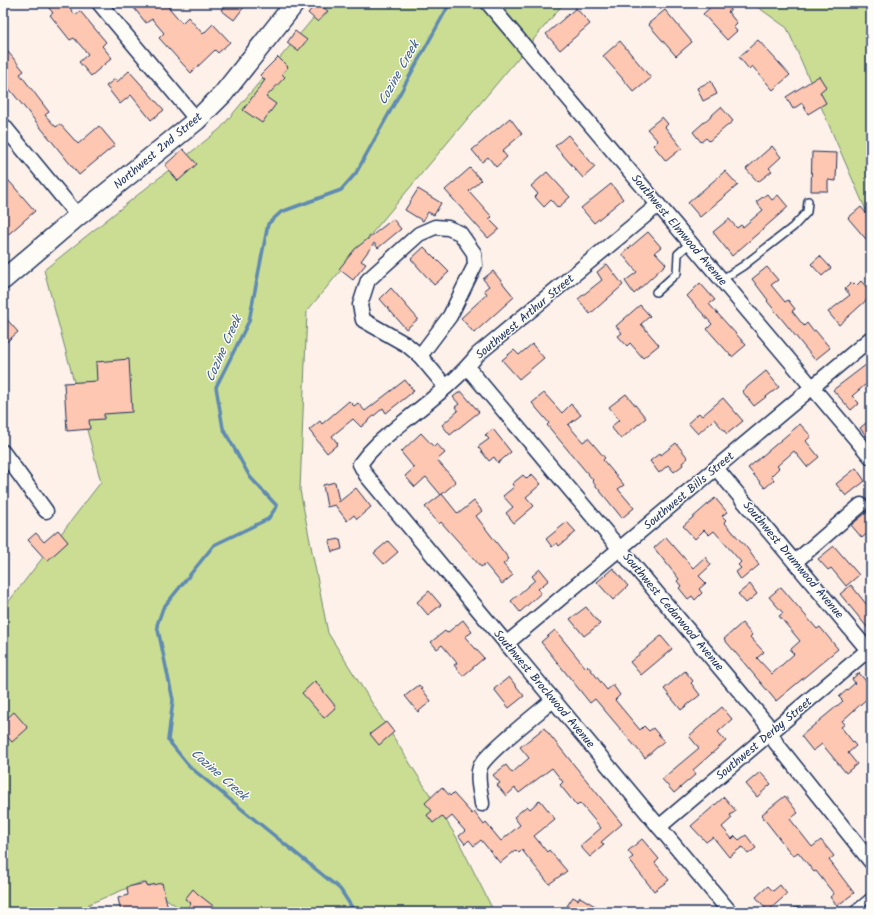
<svg xmlns="http://www.w3.org/2000/svg" width="874" height="915" font-family="Kalam,sans-serif">
<style>
.green{fill:#cadd92;stroke:#728678}
.lines{fill:none;stroke-linecap:round;stroke-linejoin:round}
.stream{stroke:#5f8ab3;stroke-width:3.5}
.building{fill:#fec7b1;stroke:#1b2f5e}
.service-casing{stroke:#1b2f5e;stroke-width:10}
.minor-casing{stroke:#1b2f5e;stroke-width:17}
.secondary-casing{stroke:#1b2f5e;stroke-width:22}
.service{stroke:#fdfcf7;stroke-width:7}
.minor{stroke:#fdfcf7;stroke-width:14}
.secondary{stroke:#fdfcf7;stroke-width:19}
.labels{text-anchor:middle;dominant-baseline:central;stroke-width:3;stroke-linejoin:round;paint-order:stroke}
.street-label{font-size:12px;fill:#1b2f5e;stroke:#fdfcf7}
.water-label{font-size:13px;font-style:italic;fill:#3d5d89;stroke:#fdfcf7}
</style>
<rect width="100%" height="100%" fill="#fdf1e9"/>
<filter id="ink" filterUnits="userSpaceOnUse"><feTurbulence type="fractalNoise" baseFrequency=".025" numOctaves="2"/><feDisplacementMap in="SourceGraphic" scale="8" xChannelSelector="R" yChannelSelector="G"/><feConvolveMatrix kernelMatrix="1 2 1 2 8 2 1 2 1" color-interpolation-filters="sRGB"/></filter>
<g filter="url(#ink)">
<!-- green -->
<g class="green">
<polygon points="326,3 564,3 307,311 300,490 328,633 457,838 494,912 185,912 142,882 89,904 85,912 3,912 3,609 101,482 44,270 220,129"/>
<polygon points="752,3 871,3 871,222 787,28"/>
</g>
<g class="lines">
<!-- stream -->
<polyline class="stream" points="355,912 340,889 190,767 168,740 173,700 157,625 163,608 214,545 268,519 277,506 250,477 223,428 216,387 249,321 268,224 281,212 341,190 356,173 450,3"/>
</g>
<!-- building -->
<g class="building">
<polygon points="45,3 66,3 75,15 80,11 106,42 102,46 112,58 91,76 79,62 88,54 74,38 70,40 50,15 53,13"/>
<polygon points="130,3 165,3 182,23 188,17 203,34 213,24 230,42 218,53 215,50 191,73 159,38 164,33 152,19 146,23"/>
<polygon points="227,3 247,3 234,20 221,10"/>
<polygon points="317,3 328,11 318,22 308,13"/>
<polygon points="715,3 725,3 731,10 728,12 737,23 733,27 737,31 727,40 703,14"/>
<polygon points="576,8 590,24 560,50 546,34"/>
<polygon points="665,10 692,42 676,56 648,24"/>
<polygon points="295,31 307,40 298,51 287,43"/>
<polygon points="758,40 790,75 773,90 752,66 749,69 739,57"/>
<polygon points="620,41 651,78 634,92 603,56"/>
<polygon points="3,46 24,71 20,74 49,112 45,115 56,127 60,124 78,144 99,126 115,145 79,175 3,81"/>
<polygon points="278,57 288,67 282,74 285,77 266,97 276,104 262,123 243,110 265,80 260,75"/>
<polygon points="129,71 164,110 151,120 131,95 120,104 106,86 115,79 117,82"/>
<polygon points="819,76 826,87 820,92 826,103 808,114 802,103 793,109 786,97"/>
<polygon points="711,81 717,94 703,101 697,88"/>
<polygon points="721,107 733,121 709,141 706,138 701,142 693,132"/>
<polygon points="662,117 668,124 665,127 682,148 666,161 653,145 658,141 647,129"/>
<polygon points="510,118 522,134 502,151 507,157 496,167 488,157 482,162 472,150"/>
<polygon points="568,135 595,167 583,178 555,146"/>
<polygon points="772,146 781,157 769,168 772,171 758,182 746,169"/>
<polygon points="183,149 197,164 178,181 165,165"/>
<polygon points="812,152 837,153 836,181 828,180 828,191 811,191"/>
<polygon points="470,168 481,180 469,191 492,217 489,219 499,229 488,238 445,190"/>
<polygon points="725,171 738,185 700,217 688,203"/>
<polygon points="547,172 570,197 558,208 551,200 544,207 535,197 538,194 531,186"/>
<polygon points="3,174 35,211 3,239"/>
<polygon points="611,184 623,199 594,223 581,208"/>
<polygon points="418,189 441,203 434,215 428,212 423,221 405,210"/>
<polygon points="767,194 772,200 778,195 788,207 732,256 713,232 729,219 737,228 741,225 743,227 763,210 756,202"/>
<polygon points="861,207 871,219 871,245 848,218"/>
<polygon points="393,219 401,229 378,248 374,243 361,261 366,264 353,280 339,269 355,249"/>
<polygon points="648,232 661,247 655,252 666,264 634,294 625,281 637,272 622,254"/>
<polygon points="424,247 449,272 434,285 411,259"/>
<polygon points="820,256 831,268 822,276 811,264"/>
<polygon points="607,264 623,285 590,314 578,299 602,280 597,272"/>
<polygon points="767,267 778,280 771,285 785,302 788,300 795,309 792,311 804,326 807,323 813,331 815,330 830,348 815,360 767,301 768,300 752,279"/>
<polygon points="493,271 514,297 474,333 461,318 487,294 484,290 489,286 483,279"/>
<polygon points="861,281 871,292 871,296 839,325 828,312 850,295 845,289 852,282 856,286"/>
<polygon points="700,283 715,300 709,304 746,345 732,357 707,329 712,324 687,296"/>
<polygon points="391,288 418,319 406,329 380,299"/>
<polygon points="640,305 650,316 641,324 659,345 643,358 630,343 627,346 618,336 622,333 616,326"/>
<polygon points="3,315 18,332 3,345"/>
<polygon points="532,344 544,358 519,379 502,360 514,350 519,355"/>
<polygon points="129,359 132,412 104,414 104,419 89,420 90,429 67,431 64,383 97,381 96,362"/>
<polygon points="871,361 871,380 852,396 859,403 851,410 833,390"/>
<polygon points="766,371 779,387 754,406 742,391"/>
<polygon points="405,380 414,391 386,413 383,408 361,427 353,419 332,436 338,444 327,453 309,430 320,421 322,424 349,401 354,406 358,403 365,411"/>
<polygon points="461,391 479,412 450,435 442,425 458,411 455,407 459,404 453,397"/>
<polygon points="544,393 562,413 571,404 581,415 568,425 583,442 588,438 605,458 603,460 624,485 618,489 634,508 622,518 592,481 593,480 547,425 549,423 532,403"/>
<polygon points="626,394 646,418 621,439 611,427 619,420 609,407"/>
<polygon points="723,398 743,421 727,434 714,419 698,434 688,423 699,413 702,416"/>
<polygon points="871,419 871,442 860,428"/>
<polygon points="800,424 811,436 806,441 819,457 807,467 794,451 777,466 779,468 771,476 774,480 765,488 748,468"/>
<polygon points="493,429 511,452 498,463 494,457 489,461 478,447 489,439 485,435"/>
<polygon points="421,433 434,447 437,444 445,453 437,460 456,482 441,495 426,477 415,487 405,476 414,468 401,452"/>
<polygon points="676,443 688,458 682,463 683,465 674,472 668,465 659,473 650,461 660,453 661,455"/>
<polygon points="856,468 865,481 846,496 836,484"/>
<polygon points="532,474 541,484 526,497 534,506 514,523 506,513 513,507 503,496 514,487 512,484 523,475 527,479"/>
<polygon points="335,482 339,502 356,488 371,507 357,519 354,515 347,521 335,505 327,507 323,485"/>
<polygon points="442,494 458,514 474,501 482,511 476,516 509,559 503,564 513,575 502,584 485,564 481,567 441,522 439,524 425,507"/>
<polygon points="715,498 727,512 722,516 726,520 724,522 747,548 759,565 741,580 736,572 741,568 738,565 741,562 714,531 709,535 704,530 695,539 683,526"/>
<polygon points="871,509 871,530 862,538 851,525"/>
<polygon points="567,522 576,532 559,546 557,543 552,547 546,539"/>
<polygon points="58,530 68,542 47,561 28,540 36,533 44,542"/>
<polygon points="666,537 693,568 705,557 711,565 699,576 706,583 699,589 702,593 695,600 692,596 688,599 679,588 681,586 677,581 679,579 654,548"/>
<polygon points="340,539 342,549 332,552 329,541"/>
<polygon points="388,541 398,552 384,564 374,553"/>
<polygon points="834,546 859,575 846,586 831,568 828,570 818,559"/>
<polygon points="613,568 628,586 613,600 597,582"/>
<polygon points="540,569 549,580 538,589 541,593 520,612 511,601 535,580 532,576"/>
<polygon points="750,584 757,594 746,603 738,594"/>
<polygon points="851,585 867,605 871,601 871,632 840,594"/>
<polygon points="781,587 817,629 820,627 838,649 776,701 724,639 742,623 752,635 750,637 764,652 757,658 772,674 794,654 790,650 800,641 779,616 783,613 769,597"/>
<polygon points="429,591 441,605 428,615 417,602"/>
<polygon points="586,607 600,624 584,636 570,619"/>
<polygon points="463,620 472,632 465,637 484,658 463,676 454,665 457,663 442,645 437,649 431,642 445,631 447,633"/>
<polygon points="555,630 586,668 588,666 607,690 613,685 620,695 615,700 640,730 644,726 649,731 653,728 664,741 645,758 595,699 590,703 541,642"/>
<polygon points="661,636 672,649 641,675 630,662"/>
<polygon points="685,671 693,681 691,683 700,695 681,710 664,689"/>
<polygon points="859,673 871,687 871,695 842,721 845,724 841,727 856,746 848,753 857,764 846,773 822,744 813,751 801,736 843,701 839,697 855,683 852,679"/>
<polygon points="509,677 524,696 509,708 494,689"/>
<polygon points="315,681 336,707 324,718 302,693"/>
<polygon points="419,685 431,701 418,712 405,696"/>
<polygon points="722,707 732,719 718,732 726,741 693,770 696,774 674,793 662,779 699,748 689,736"/>
<polygon points="14,712 28,728 12,742 3,732 3,722"/>
<polygon points="386,722 394,732 379,745 370,734"/>
<polygon points="544,728 622,824 601,842 604,845 590,857 580,846 601,828 580,803 577,806 560,785 563,782 552,768 519,793 515,788 506,796 497,785 500,783 493,775 506,765 512,773 529,758 520,747"/>
<polygon points="760,772 771,784 757,797 746,784"/>
<polygon points="442,787 450,796 453,793 472,814 474,812 484,825 486,823 501,841 520,825 514,817 527,806 530,809 540,800 555,819 534,836 547,852 549,850 567,871 549,884 522,850 519,853 516,850 500,863 481,840 474,846 469,840 465,844 459,836 465,831 452,816 446,821 442,816 433,823 427,815 432,811 425,803"/>
<polygon points="785,796 798,813 790,819 812,847 821,840 834,856 829,860 854,893 837,906 830,897 834,894 816,871 814,872 798,852 793,856 761,815"/>
<polygon points="724,797 736,811 730,815 732,818 722,827 732,839 735,836 739,840 746,835 756,848 748,854 742,847 729,857 713,837 706,842 691,826"/>
<polygon points="642,839 659,859 655,863 669,880 654,891 629,860 633,857 628,851"/>
<polygon points="146,883 147,886 162,883 168,908 152,912 121,912 118,898 128,895 127,887"/>
<polygon points="780,885 787,894 768,911 756,897 768,886 773,891"/>
<polygon points="193,889 198,894 221,912 184,912 191,903 185,899"/>
<polygon points="573,897 578,900 580,897 605,912 576,912 567,906"/>
</g>
<g class="lines">
<!-- service casing -->
<g class="service-casing">
<g id="service">
<polyline points="721,280 743,266 793,227 807,212 808,201"/>
<polyline points="656,292 677,273 678,254 690,243"/>
<polyline points="797,912 806,912"/>
<polyline points="852,912 871,896"/>
</g>
</g>
<!-- minor casing -->
<g class="minor-casing">
<g id="minor">
<polyline points="99,3 197,120"/>
<polyline points="488,3 871,457"/>
<polyline points="3,125 78,216"/>
<path d="M658,205L478,354C457,381 428,402 401,424C385,437 372,447 360,464L366,475L730,912"/>
<polygon points="435,227 448,228 460,233 474,253 475,265 450,316 420,356 407,345 363,320 360,305 368,280 419,234"/>
<polyline points="420,356 446,387"/>
<polyline points="468,368 766,723 776,743 871,862"/>
<polyline points="3,452 46,511"/>
<polyline points="716,468 868,650 871,651"/>
<polyline points="795,562 861,505"/>
<polyline points="506,644 871,338"/>
<path d="M482,804C481,793 476,778 480,767C486,753 539,712 553,700"/>
<polyline points="659,827 868,650"/>
</g>
</g>
<!-- secondary casing -->
<g class="secondary-casing">
<polyline id="secondary" points="3,280 78,216 197,120 223,94 295,3"/>
</g>
<!-- service -->
<use href="#service" class="service"/>
<!-- minor -->
<use href="#minor" class="minor"/>
<!-- secondary -->
<use href="#secondary" class="secondary"/>
</g>
</g>
<g class="labels">
<!-- street labels -->
<g class="street-label">
<text transform="translate(158 151) rotate(-40)">Northwest 2nd Street</text>
<text transform="translate(679 230) rotate(50)">Southwest Elmwood Avenue</text>
<text transform="translate(525 317) rotate(-40)">Southwest Arthur Street</text>
<text transform="translate(689 491) rotate(-40)">Southwest Bills Street</text>
<text transform="translate(793 560) rotate(50)">Southwest Drumwood Avenue</text>
<text transform="translate(673 612) rotate(50)">Southwest Cedarwood Avenue</text>
<text transform="translate(544 689) rotate(50)">Southwest Brockwood Avenue</text>
<text transform="translate(764 739) rotate(-40)">Southwest Derby Street</text>
</g>
<!-- water labels -->
<g class="water-label">
<text transform="translate(399 73) rotate(-61)">Cozine Creek</text>
<text transform="translate(224 349) rotate(-66)">Cozine Creek</text>
<text transform="translate(219 775) rotate(41)">Cozine Creek</text>
</g>
</g>
<!-- margin -->
<rect width="874" height="915" fill="none" stroke="#fdfcf7" stroke-width="16"/>
<rect x="8" y="8" width="858" height="899" fill="none" stroke="#1b2f5e" stroke-width="1.5" filter="url(#ink)"/>
</svg>
